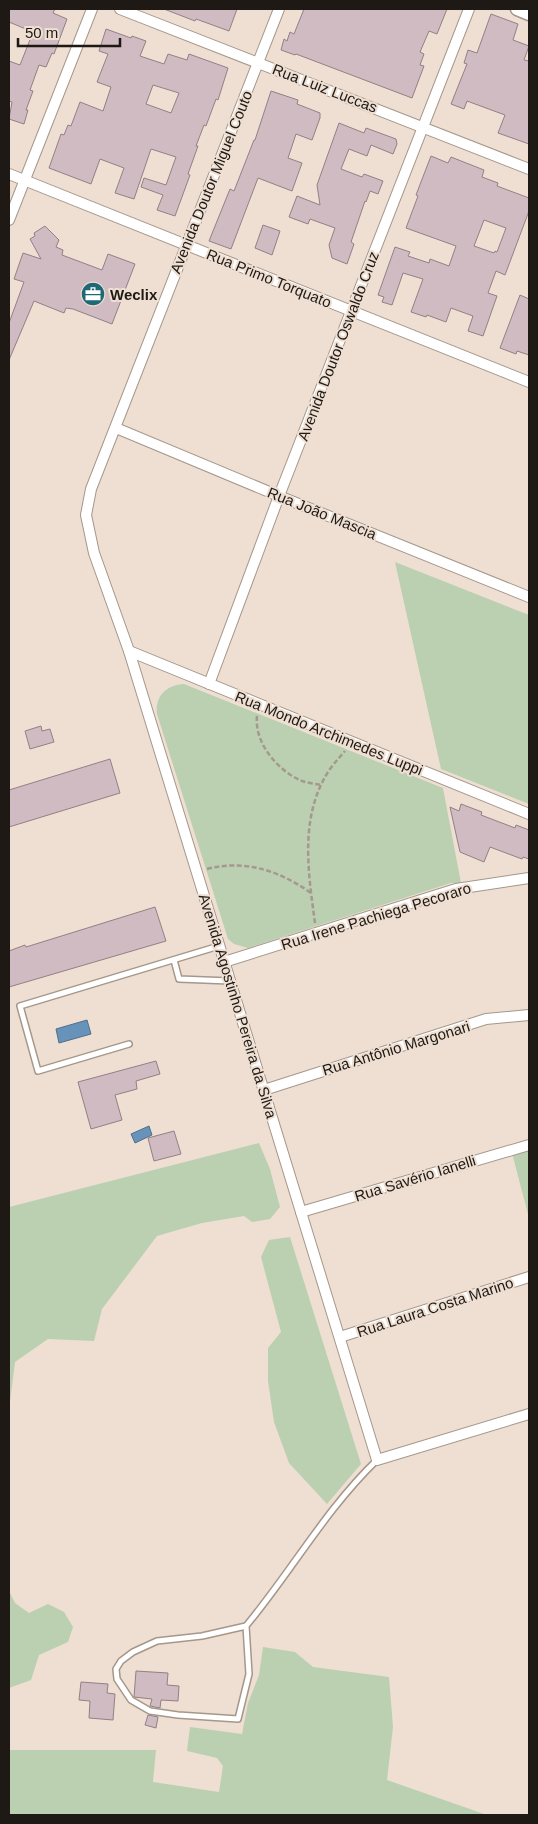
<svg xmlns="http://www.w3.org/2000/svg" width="538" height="1824" font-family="Arial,sans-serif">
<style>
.green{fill:#bbd0b1}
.water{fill:#6793ba;stroke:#516e88}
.building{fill:#cfbbc1;stroke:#928086;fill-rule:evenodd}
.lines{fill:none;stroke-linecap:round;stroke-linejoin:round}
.service-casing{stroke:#a5978a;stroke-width:8}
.minor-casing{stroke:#a5978a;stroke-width:12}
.tertiary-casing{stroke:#a5978a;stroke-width:15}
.path{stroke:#a5998f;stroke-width:2.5;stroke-dasharray:5 2.5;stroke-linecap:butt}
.service{stroke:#fff;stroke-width:5}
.minor{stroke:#fff;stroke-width:10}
.tertiary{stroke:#fff;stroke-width:12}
.labels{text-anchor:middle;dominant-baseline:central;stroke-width:4;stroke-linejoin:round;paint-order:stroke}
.street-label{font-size:15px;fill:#1e1914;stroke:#eedfd2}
.poi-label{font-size:15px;font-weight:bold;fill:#1e1914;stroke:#eedfd2;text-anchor:start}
</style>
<rect width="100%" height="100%" fill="#eedfd2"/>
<!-- green -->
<g class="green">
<polygon points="395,562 529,615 529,804 441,769"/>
<path d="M184,684L443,788L461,883H451L248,948L234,944L228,939L157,714C155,695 167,685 184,684Z"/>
<polygon points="259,1143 270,1169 280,1207 270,1219 252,1222 244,1216 202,1223 157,1236 102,1309 94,1341 48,1339 15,1362 9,1410 9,1207"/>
<polygon points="529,1151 529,1218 512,1153"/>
<polygon points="290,1237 361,1464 327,1504 289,1463 274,1422 268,1381 268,1348 281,1332 261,1257 269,1240"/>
<polygon points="9,1591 15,1603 29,1613 48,1604 64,1612 73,1627 68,1642 39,1655 31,1680 9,1688"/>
<polygon points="263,1647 295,1652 313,1667 389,1677 393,1727 387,1780 487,1815 9,1815 9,1750 156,1750 153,1782 219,1792 223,1766 217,1758 187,1751 190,1727 242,1734 248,1703 259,1675"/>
</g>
<!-- water -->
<g class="water">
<polygon points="87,1020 91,1034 59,1043 56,1029"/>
<polygon points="149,1126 152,1135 135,1143 131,1134"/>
</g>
<!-- building -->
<g class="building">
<polygon points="9,9 55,9 53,13 67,19 54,54 52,53 46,67 39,65 30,90 33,91 26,110 28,110 24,124 9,119 12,102 9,101 9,61 20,65 33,32 9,22"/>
<polygon points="164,9 237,9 229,31 196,19 195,21"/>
<polygon points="304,9 447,9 437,34 429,31 420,52 424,54 420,65 424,66 412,98 296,54 295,55 281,50 284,39 287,41 290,32 294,34"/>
<polygon points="491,14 518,24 513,40 529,46 524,60 529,61 529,144 498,133 505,115 467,101 464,109 451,104 467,64 464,63 468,50 477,53"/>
<path d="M106,29L131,38L132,36L146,41L140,56L164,64L168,54L187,60L189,54L228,68L218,100L216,99L206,126L204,125L196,146H198L188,174L190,175L175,216L157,210L163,195L141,187L144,178L166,185L176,157L151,149L134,199L115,193L124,168L100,159L91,184L49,168L61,134L64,135L68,125L71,126L80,102L103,111L111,87L97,82L108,54L99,51ZM153,85L179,93L171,113L146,104Z"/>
<polygon points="271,91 298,100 297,104 320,113 320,118 312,140 296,134 288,158 302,163 292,191 258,178 231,249 209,241 230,189 234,191 254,140 255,140"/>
<polygon points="339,123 364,133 366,128 396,139 397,144 393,154 371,145 367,156 349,149 341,169 362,177 364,174 383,181 378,194 370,191 366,202 365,201 351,242 354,244 347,264 332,258 329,245 335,228 310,219 308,224 289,217 297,196 320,205 317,185"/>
<path d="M431,156L448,163L451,157L484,170L482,177L498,183L497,186L529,198V211L505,275L496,271L488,293L497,296L483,336L468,331L473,316L451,308L446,322L427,315L426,317L411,312L423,279L403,273L392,305L382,302L384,297L378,295L395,247L410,252L408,256L429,263L430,259L449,266L456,246L406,228L418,196L416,195ZM484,220L506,228L497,252L495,251L494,253L474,246Z"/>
<polygon points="263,225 280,231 272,255 255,248"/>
<polygon points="45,226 59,240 56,247 63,250 62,255 102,270 108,254 135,264 112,324 73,309 66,308 64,313 34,301 9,360 9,323 24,282 14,279 23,253 41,259 30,239 35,236 34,233"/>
<polygon points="520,295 529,299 529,355 517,351 516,354 500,348"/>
<polygon points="41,726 42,731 50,729 54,742 30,749 25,731"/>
<polygon points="110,759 120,793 9,827 9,790"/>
<polygon points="461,804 482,812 481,815 515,828 516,825 529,830 529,859 523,857 522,859 490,847 484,862 460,852 450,807 459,811"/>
<polygon points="155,907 166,941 9,987 9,951 25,945 26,947"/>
<polygon points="156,1061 160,1074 136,1081 137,1089 115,1095 122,1120 91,1129 78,1082"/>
<polygon points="174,1131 181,1154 154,1161 148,1138"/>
<polygon points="136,1671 168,1673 167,1685 179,1686 178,1701 161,1700 160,1708 150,1706 152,1699 134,1697"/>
<polygon points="81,1682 108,1684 107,1693 115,1694 113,1720 89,1718 90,1701 79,1700"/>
<polygon points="148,1715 158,1717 156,1728 145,1725"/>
</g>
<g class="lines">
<!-- service casing -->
<g class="service-casing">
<g id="service">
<polyline points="174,960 179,979 230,981"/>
<polyline points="129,1044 38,1071 20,1006 219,946"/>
<path d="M246,1626L202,1636L157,1641L133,1652L121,1661L116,1669L117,1679L131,1700L150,1711L178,1715L238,1719L249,1674L246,1626C291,1572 326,1509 377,1460"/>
</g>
</g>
<!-- minor casing -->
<g class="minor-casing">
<g id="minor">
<polyline points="120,9 529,169"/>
<polyline points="279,9 91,489 86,515 94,553 129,651 377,1460 529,1414"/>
<polyline points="9,174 529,382"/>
<polyline points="9,220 92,9"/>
<polyline points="116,428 279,496 529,597"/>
<polyline points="129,651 529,814"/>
<polyline points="209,684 279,496 469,9"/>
<polyline points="224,962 456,889 529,878"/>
<polyline points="264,1090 486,1019 529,1015"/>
<polyline points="301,1212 529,1145"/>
<polyline points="340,1337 529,1277"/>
</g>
</g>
<!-- tertiary casing -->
<g class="tertiary-casing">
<polyline id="tertiary" points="517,9 529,14"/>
</g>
<!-- path -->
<g class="path">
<path d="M257,716C254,743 278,771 302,781C308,783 315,784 322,785"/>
<path d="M207,869C245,859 280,871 311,893"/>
<path d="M315,923C308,871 299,815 330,769C335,762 340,757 345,751"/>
</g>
<!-- service -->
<use href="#service" class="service"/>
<!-- minor -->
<use href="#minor" class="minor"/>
<!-- tertiary -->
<use href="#tertiary" class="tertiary"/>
</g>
<!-- icons -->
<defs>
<g id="office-disc" transform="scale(1.25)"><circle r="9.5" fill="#1f6875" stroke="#eedfd2"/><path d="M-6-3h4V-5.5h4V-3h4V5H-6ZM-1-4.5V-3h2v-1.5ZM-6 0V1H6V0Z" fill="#fff"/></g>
</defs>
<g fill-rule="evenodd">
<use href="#office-disc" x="93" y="294"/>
</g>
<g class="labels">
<!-- street labels -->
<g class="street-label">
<text transform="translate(325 88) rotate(21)">Rua Luiz Luccas</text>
<text transform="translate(211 182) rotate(-68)">Avenida Doutor Miguel Couto</text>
<text transform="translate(269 278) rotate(22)">Rua Primo Torquato</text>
<text transform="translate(338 346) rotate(-69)">Avenida Doutor Oswaldo Cruz</text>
<text transform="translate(322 513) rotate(22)">Rua João Mascia</text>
<text transform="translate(329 733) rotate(22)">Rua Mondo Archimedes Luppi</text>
<text transform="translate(376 916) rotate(-17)">Rua Irene Pachiega Pecoraro</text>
<text transform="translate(238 1006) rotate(73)">Avenida Agostinho Pereira da Silva</text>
<text transform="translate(396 1048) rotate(-17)">Rua Antônio Margonari</text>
<text transform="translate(415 1178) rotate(-17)">Rua Savério Ianelli</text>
<text transform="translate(435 1307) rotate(-18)">Rua Laura Costa Marino</text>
</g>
<!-- poi labels -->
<g class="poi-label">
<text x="110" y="294">Weclix</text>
</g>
</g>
<!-- border -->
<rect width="538" height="1824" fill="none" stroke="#1e1914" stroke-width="20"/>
<!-- scale -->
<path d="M18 38v8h102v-8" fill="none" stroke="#1e1914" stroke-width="2.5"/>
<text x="25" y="38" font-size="15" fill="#1e1914" stroke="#eedfd2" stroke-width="4" paint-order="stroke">50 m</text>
</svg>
